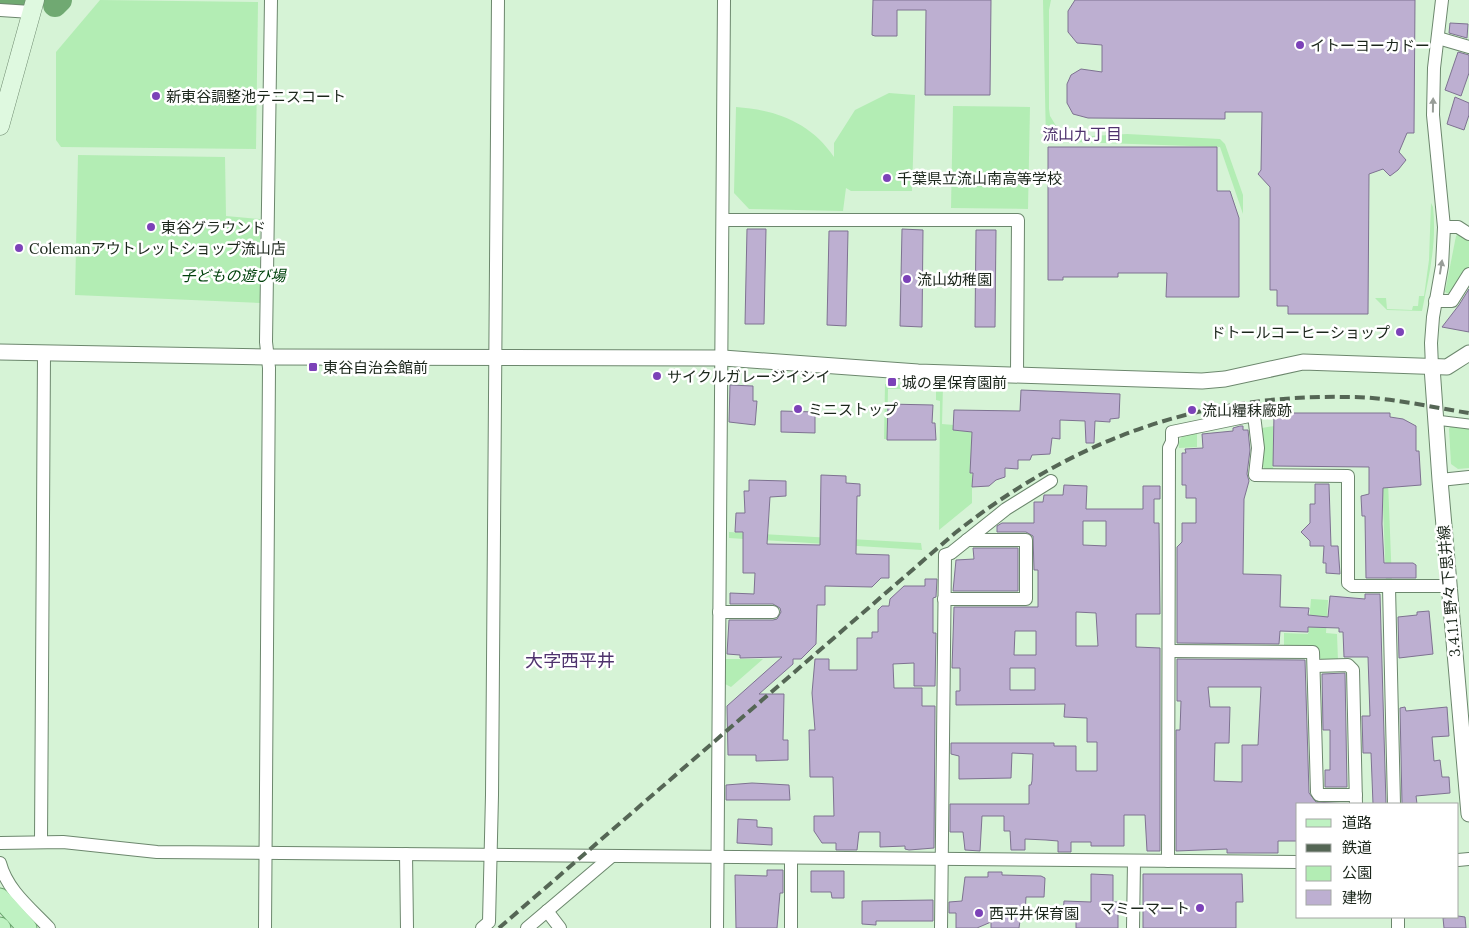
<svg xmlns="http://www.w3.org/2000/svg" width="1469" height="928" font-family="Lora,'Noto Sans JP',serif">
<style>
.green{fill:#b3edb4}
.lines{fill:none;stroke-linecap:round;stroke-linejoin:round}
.stream{stroke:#70a972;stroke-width:4}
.river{stroke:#70a972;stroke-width:24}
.building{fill:#bdafd1;stroke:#7e7291;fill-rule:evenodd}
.pedestrian-casing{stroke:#6c876d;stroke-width:11}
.minor-casing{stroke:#6c876d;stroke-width:14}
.tertiary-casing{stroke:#6c876d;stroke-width:17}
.secondary-casing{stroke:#6c876d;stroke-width:19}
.primary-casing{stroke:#6aa56d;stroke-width:21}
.pedestrian{stroke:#fff;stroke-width:9}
.minor{stroke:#fff;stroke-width:12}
.tertiary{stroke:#fff;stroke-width:15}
.secondary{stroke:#dff9e0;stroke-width:18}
.primary{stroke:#bff2c2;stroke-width:19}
.rail{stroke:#565;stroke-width:4;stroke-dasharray:10 5;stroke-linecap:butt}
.oneway{fill:#989d98}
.poi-dot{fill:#7c42b8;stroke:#fff;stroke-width:2}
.labels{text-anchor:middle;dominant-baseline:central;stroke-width:5;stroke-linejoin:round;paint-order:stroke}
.poi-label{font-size:15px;fill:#1b261b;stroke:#fff;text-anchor:start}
.park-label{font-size:15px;font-style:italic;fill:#00420c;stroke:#fff}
.street-label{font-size:15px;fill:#1b261b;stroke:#fff}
.neighbourhood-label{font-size:16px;fill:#4e326d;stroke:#fff}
.quarter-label{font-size:18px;fill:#4e326d;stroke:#fff}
</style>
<rect width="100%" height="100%" fill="#d6f3d6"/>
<!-- green -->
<g class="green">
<polygon points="100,0 258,2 256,149 61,147 56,140 56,52"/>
<polygon points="1043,0 1051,0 1049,10 1049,109 1050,116 1058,129 1074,137 1127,134 1220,139 1225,144 1243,195 1243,214 1220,147 1046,141"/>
<path d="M889,93L915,95L912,191H851L846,188L843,211L749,209L734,193L736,107C776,110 810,122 834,157V143L855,110Z"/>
<polygon points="953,106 1030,107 1028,209 951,208"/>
<polygon points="78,155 225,157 226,216 260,219 260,303 75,295"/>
<path d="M1431,203L1433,207C1437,243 1429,276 1422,311L1387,310L1375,298H1386L1387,309L1412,310L1413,306H1418L1419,296H1424L1429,260Z"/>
<polygon points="1461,233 1469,238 1469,266 1451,295 1445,292 1456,236"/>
<polygon points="885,384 908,385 908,389 888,389 887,439 884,439"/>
<polygon points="921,385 943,386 942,424 954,425 954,430 972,432 972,503 939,530 940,401 936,400 936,390 921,389"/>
<polygon points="1451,425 1469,428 1469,468 1458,469 1451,464 1449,429"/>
<polygon points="1274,426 1273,470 1265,470 1262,465 1262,428"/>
<path d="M1197,431V447L1179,448C1178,435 1185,434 1197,431Z"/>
<polygon points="1381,456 1387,456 1392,583 1386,582"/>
<polygon points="729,532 921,543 922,550 729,538"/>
<polygon points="1311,599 1328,600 1326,633 1337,634 1338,661 1323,661 1319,657 1318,648 1284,648 1284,633 1308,634"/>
<polygon points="726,659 763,659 731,687 725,684"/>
</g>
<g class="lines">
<!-- stream -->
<polyline class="stream" points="55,5 57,0"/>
<!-- river -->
<g class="river">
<polyline points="0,2 18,3"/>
<polyline points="55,5 60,0"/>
</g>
</g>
<!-- building -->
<g class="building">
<polygon points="873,0 991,0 990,95 925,95 926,10 897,10 897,36 875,36 872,35"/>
<polygon points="1075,0 1415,0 1414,133 1407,133 1399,152 1406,160 1398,170 1390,176 1383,169 1369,174 1368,314 1288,314 1288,306 1277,306 1277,290 1270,290 1270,187 1258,174 1261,170 1262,112 1225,112 1225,119 1088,118 1073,114 1067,103 1067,84 1071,75 1081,69 1102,72 1102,45 1077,43 1068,32 1068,11"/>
<polygon points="1450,23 1468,24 1467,38 1449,33"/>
<polygon points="1458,52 1469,55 1469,73 1461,96 1445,90"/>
<polygon points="1455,97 1469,103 1469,115 1464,130 1447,124"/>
<polygon points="1048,147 1217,147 1217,191 1230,191 1239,218 1239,297 1166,297 1167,273 1118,273 1118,277 1063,277 1063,280 1048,280"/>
<polygon points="747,229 766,229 764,324 745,324"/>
<polygon points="902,229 923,230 922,327 900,326"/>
<polygon points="976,230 996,230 995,327 975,327"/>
<polygon points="829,231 848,231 846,326 827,325"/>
<polygon points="1469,289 1469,332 1442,327 1459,305"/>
<polygon points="730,385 753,386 753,401 757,401 755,425 729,422"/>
<polygon points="1021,390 1120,394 1119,418 1110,419 1110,422 1095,421 1094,443 1086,443 1085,421 1060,420 1060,439 1052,438 1050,454 1032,455 1030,460 1018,460 1018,469 1005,468 1005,477 996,480 989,486 972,487 973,473 970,473 972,432 953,430 954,410 1020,411"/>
<polygon points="888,404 933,405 932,423 935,423 936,440 887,440"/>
<polygon points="781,411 815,412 815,433 781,432"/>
<polygon points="1279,413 1390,413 1390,417 1403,419 1416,426 1416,451 1419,451 1421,485 1383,488 1382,524 1384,563 1413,563 1416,565 1416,578 1366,578 1365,516 1362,516 1361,496 1369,494 1369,467 1273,466 1274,414"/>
<polygon points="1240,426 1243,426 1243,430 1248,430 1250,450 1247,474 1249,481 1244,499 1243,574 1281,575 1280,607 1309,608 1308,615 1328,617 1330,596 1365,599 1365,594 1380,594 1386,804 1373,804 1371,753 1363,753 1362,716 1370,716 1368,657 1344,657 1343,632 1339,632 1339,628 1308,627 1308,632 1280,631 1279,644 1177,643 1177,547 1182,542 1182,523 1196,523 1196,498 1186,498 1186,485 1182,485 1182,453 1186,453 1185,449 1203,448 1202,434 1233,431 1233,428"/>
<polygon points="821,475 846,476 846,483 860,484 860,496 857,496 856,554 889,555 889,578 881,578 872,587 825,586 825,605 817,605 816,644 801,659 793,659 793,664 759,694 784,694 783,740 788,740 788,760 756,761 756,755 728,755 727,706 782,657 740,658 740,655 727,654 729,620 773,620 777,619 781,612 780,608 773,604 730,604 730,593 754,594 755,573 743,573 743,532 735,532 736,513 745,513 744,491 749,491 749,480 786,481 786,496 770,497 767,544 820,545"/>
<polygon points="1315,484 1329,484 1331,546 1338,546 1340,574 1326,573 1326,563 1323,563 1324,546 1310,546 1310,541 1301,532 1310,523 1310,504 1315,504"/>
<path d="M1064,485L1087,486L1086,509H1143V486H1160V499H1154V523H1159L1160,614H1136V647L1160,648V851H1147L1145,815H1124V846H1091V842H1071V852H1058V841L1046,840L1025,839V850H1011L1010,831H1004V816H982L980,851L965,850L963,832H950V804H1029V785H1031L1032,781L1033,754L1012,753L1011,778L959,779V756L951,754V743H1054V746H1076V771H1097V742H1087V718L1064,717L1065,704L956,705V691H960V668H952L954,607H1038V570H1034L1033,536L1026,532H997V526L1002,523H1034V502H1043L1044,495H1063ZM1083,521H1106V546L1083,545ZM1076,612L1096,613L1098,646H1076ZM1015,631H1036V655H1014ZM1010,668H1035V690H1010Z"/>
<polygon points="973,548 1018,548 1018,591 953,591 956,560 974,559"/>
<polygon points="925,579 937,579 936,597 933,598 933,633 936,633 935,686 914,686 914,663 893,664 894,688 922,688 922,706 935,706 934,848 909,850 905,849 905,846 880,847 880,832 859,832 857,850 836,850 836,843 822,843 814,831 814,816 834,816 833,777 810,777 809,730 815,730 812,693 815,659 829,659 829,670 857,670 857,638 872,638 872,632 878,632 878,610 882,606 889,606 890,599 904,586 925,586"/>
<polygon points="1429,611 1433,654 1399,658 1398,617 1417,615 1417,612"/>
<path d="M1177,659L1305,660L1309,793L1316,802L1348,804H1298V841H1278V853H1227V849L1176,851V730H1180L1181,701H1177ZM1208,687H1261L1258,745H1242V782L1214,781L1215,743H1229L1230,707H1210Z"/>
<polygon points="1345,673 1347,787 1325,787 1325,770 1330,770 1330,730 1323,730 1322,674"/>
<polygon points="1405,707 1406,711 1447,707 1449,736 1432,737 1434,761 1440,760 1442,777 1449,777 1450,793 1416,796 1417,804 1402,804 1400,708"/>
<polygon points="752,783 789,785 790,800 726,800 726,785"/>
<polygon points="738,819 757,820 757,827 772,828 772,845 737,843"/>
<polygon points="767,870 783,870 783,893 780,893 777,928 736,928 735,875 767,876"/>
<polygon points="811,871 844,871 844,898 832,898 831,892 811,892"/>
<polygon points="988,872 1002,872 1002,875 1041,876 1045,878 1044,897 1026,897 1025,914 1021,914 1019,928 991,928 991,922 977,928 956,928 956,913 949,913 949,902 962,901 965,877 988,877"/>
<polygon points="1091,874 1113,875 1113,902 1118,902 1118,928 1076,928 1076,917 1063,916 1064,901 1091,902"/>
<polygon points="1143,874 1242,874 1243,902 1236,902 1236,928 1143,928"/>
<polygon points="933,900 933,921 876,921 876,925 862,924 862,901"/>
<polygon points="1458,916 1465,917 1466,928 1444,928 1443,918"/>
</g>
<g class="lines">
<!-- pedestrian casing -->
<g class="pedestrian-casing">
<polyline id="pedestrian" points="1436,420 1469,424"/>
</g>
<!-- minor casing -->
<g class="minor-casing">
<g id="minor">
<polyline points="0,10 31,12"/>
<polyline points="1438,38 1469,47"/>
<polyline points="723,220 1018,220 1017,373"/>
<polyline points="1444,227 1458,227 1469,234"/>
<polyline points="1435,301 1452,301 1469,274"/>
<polyline points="1432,367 1431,343 1433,317 1442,266 1444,227 1433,115 1434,68 1442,0"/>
<polyline points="1440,480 1469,477"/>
<polyline points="1389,587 1394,804"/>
<polyline points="944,599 1026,599 1026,540 967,540"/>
<polyline points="719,612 773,612"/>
<polyline points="1169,651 1313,652 1317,792 1319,795 1356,795"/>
<polyline points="1314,666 1348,665 1353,670 1356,804"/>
<polyline points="41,842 44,354"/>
<polyline points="0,843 63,842 157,852 1298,862"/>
<polyline points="406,854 407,928"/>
<polyline points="1458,860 1469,859"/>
<polyline points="1168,861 1169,448 1172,442 1172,432 1254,415 1258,448 1255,475 1348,476 1348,583 1352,586 1449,586"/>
<path d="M0,863C7,890 30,908 49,928"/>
<polyline points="547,911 560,928"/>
<polyline points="1398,917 1398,928"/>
<polyline points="265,928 269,368 266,342 271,0"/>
<polyline points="482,928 489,922 492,795 498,0"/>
<polyline points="527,928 612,856"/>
<polyline points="717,928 724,0"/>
<polyline points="791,928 791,858"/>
<polyline points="941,928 945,555 951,553 1006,509 1051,481"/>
<polyline points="1133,928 1134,861"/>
</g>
</g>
<!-- tertiary casing -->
<g class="tertiary-casing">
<g id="tertiary">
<polyline points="0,352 268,357 723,358 918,372 1202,381 1225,379 1303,362 1447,367 1469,353"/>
<polyline points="1432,367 1440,480 1469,814"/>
</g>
</g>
<!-- secondary casing -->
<g class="secondary-casing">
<polyline id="secondary" points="0,126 35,0"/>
</g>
<!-- primary casing -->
<g class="primary-casing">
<g id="primary">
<polyline points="0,898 27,928"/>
<polyline points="0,927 1,928"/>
</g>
</g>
<!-- pedestrian -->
<use href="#pedestrian" class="pedestrian"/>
<!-- minor -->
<use href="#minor" class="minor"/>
<!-- tertiary -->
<use href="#tertiary" class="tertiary"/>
<!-- secondary -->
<use href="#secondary" class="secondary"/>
<!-- primary -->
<use href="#primary" class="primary"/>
<!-- rail -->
<path class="rail" d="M499,928L955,533C1073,440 1197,394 1349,397C1389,397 1430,407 1469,413"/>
</g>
<!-- one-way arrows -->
<defs><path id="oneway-solid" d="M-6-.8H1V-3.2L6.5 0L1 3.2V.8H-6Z" transform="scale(1.25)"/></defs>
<g class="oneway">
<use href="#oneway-solid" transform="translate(1433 105) rotate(-89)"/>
<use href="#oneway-solid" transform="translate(1441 267) rotate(-81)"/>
</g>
<!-- markers -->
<g class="poi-dot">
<circle cx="1300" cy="45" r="5"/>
<circle cx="156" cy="96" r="5"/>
<circle cx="887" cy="178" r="5"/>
<circle cx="151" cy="227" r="5"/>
<circle cx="19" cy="248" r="5"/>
<circle cx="907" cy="279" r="5"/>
<circle cx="1400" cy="332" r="5"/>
<rect x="308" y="362" width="10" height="10" rx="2.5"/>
<circle cx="657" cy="376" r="5"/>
<rect x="887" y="377" width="10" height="10" rx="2.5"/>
<circle cx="798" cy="409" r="5"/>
<circle cx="1192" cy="410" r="5"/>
<circle cx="1200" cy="908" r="5"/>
<circle cx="979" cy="913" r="5"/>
</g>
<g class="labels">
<!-- poi labels -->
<g class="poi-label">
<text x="1310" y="45">イトーヨーカドー</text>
<text x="166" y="96">新東谷調整池テニスコート</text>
<text x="897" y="178">千葉県立流山南高等学校</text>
<text x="161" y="227">東谷グラウンド</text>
<text x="29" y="248">Colemanアウトレットショップ流山店</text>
<text x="917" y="279">流山幼稚園</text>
<text x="1390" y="332" text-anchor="end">ドトールコーヒーショップ</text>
<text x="323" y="367">東谷自治会館前</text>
<text x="667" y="376">サイクルガレージイシイ</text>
<text x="902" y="382">城の星保育園前</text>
<text x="808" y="409">ミニストップ</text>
<text x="1202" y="410">流山糧秣廠跡</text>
<text x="1190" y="908" text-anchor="end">マミーマート</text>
<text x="989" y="913">西平井保育園</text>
</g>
<!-- park labels -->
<g class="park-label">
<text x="233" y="275">子どもの遊び場</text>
</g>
<!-- street labels -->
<g class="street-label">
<text transform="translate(1449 591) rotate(-95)">3.4.1.1 野々下思井線</text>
</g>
<!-- neighbourhood labels -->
<g class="neighbourhood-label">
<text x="1082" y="134">流山九丁目</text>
</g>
<!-- quarter labels -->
<g class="quarter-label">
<text x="570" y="660">大字西平井</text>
</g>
</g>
<!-- legend -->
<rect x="1296" y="803" width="162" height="115" fill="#ffffff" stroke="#a4a8a4"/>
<rect x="1306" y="819" width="25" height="8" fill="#bff2c2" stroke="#a4a8a4"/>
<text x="1342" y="828" font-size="15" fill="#1b261b">道路</text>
<rect x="1306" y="844" width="25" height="8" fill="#556655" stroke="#a4a8a4"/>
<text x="1342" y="853" font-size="15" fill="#1b261b">鉄道</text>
<rect x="1306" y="866" width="25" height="15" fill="#b3edb4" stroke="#a4a8a4"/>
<text x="1342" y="878" font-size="15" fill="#1b261b">公園</text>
<rect x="1306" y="890" width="25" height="15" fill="#bdafd1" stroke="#a4a8a4"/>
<text x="1342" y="903" font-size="15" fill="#1b261b">建物</text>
</svg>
